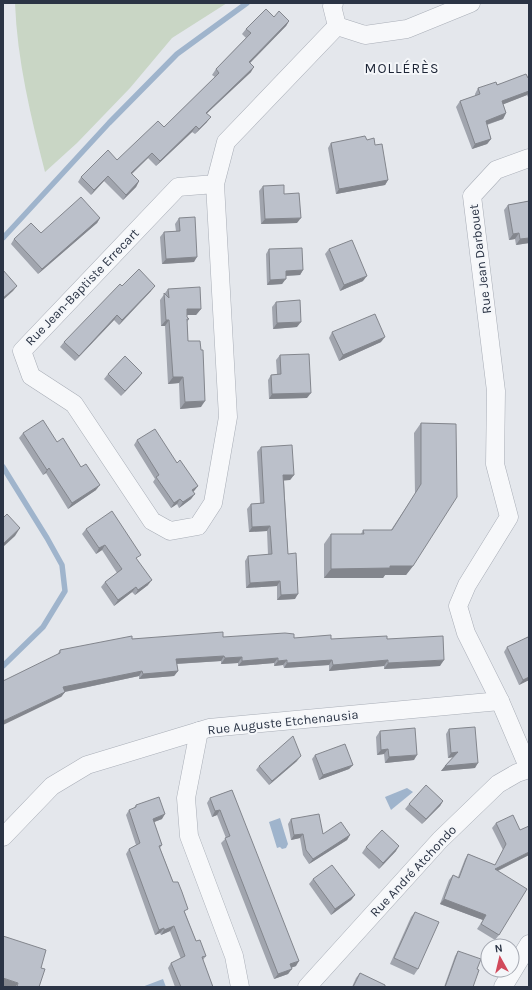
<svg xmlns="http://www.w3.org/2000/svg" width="532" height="990" font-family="Karla,sans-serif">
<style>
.green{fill:#c9d6c5}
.water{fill:#9fb4cc}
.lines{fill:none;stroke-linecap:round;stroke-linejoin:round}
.stream{stroke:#9fb4cc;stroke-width:5.5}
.minor-casing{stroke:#a9aeb7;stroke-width:19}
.minor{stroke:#f7f8fa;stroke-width:18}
.wall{fill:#a1a5ae}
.shaded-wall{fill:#83868d}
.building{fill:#bbc0ca;stroke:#83868d}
.labels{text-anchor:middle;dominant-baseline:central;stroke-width:4;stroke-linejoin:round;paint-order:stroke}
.street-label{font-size:13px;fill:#2b3445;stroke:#f4f6f9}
.neighbourhood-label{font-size:14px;letter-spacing:1px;fill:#1d2536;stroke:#f4f6f9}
</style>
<rect width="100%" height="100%" fill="#e4e7ec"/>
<!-- green -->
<path class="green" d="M15,3H227L172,38L130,88L77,143L45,172C31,117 17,60 15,3Z"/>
<!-- water -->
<g class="water">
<polygon points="407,788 413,792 391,810 385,797"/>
<polygon points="280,818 288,844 286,848 282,849 280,847 277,848 269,822"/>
<polygon points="163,979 166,987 142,987"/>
</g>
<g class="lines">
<!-- stream -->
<g class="stream">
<polyline points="3,238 109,123 177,54 247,3"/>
<polyline points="3,467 47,538 62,565 65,591 43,627 3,666"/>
</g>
<!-- minor casing -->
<g class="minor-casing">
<g id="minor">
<polyline points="334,3 332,6 337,26"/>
<polyline points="529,158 496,170 472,196 496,391 495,464 509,517 467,585 458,606 466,633 500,701 529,769"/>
<polyline points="215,184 178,187 22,351 31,376 74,404 152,521 170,531 198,526 213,503 228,417 215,184 226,142 337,26 365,35 407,29 471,3"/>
<polyline points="199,731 186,798 189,836 234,956 240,987"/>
<polyline points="3,837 52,786 87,765 209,728 500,701"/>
<polyline points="307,987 440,840 498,784 517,773 529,769"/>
<polyline points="503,987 529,944"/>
</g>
</g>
<!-- minor -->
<use href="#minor" class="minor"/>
</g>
<!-- wall -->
<g class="wall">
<polygon points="274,17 289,21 286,26 250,63 251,72 207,113 207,122 195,134 192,132 156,166 148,158 132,174 139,181 136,187 123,200 104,181 91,195 78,182 81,177 117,160 164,127 215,77 212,75 216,69 246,38 242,34 246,29"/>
<polygon points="529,78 529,99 527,95 503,104 506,113 503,119 487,125 491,139 487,144 472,149 456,107 460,101 475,96 475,94 478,88"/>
<polygon points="367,140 375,145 388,180 385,185 336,194 328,148 331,143"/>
<polygon points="263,186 297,223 261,224 259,191"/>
<polygon points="529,201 529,243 516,245 515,239 509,240 504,210 508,205"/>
<polygon points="100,218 97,223 38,274 11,244 14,239 41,233"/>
<polygon points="179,218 194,262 162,264 160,237 164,232 176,231 175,224"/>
<polygon points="269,249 303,270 300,275 286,276 282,284 267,285 266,254"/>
<polygon points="329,249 363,281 340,291 325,254"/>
<polygon points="122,286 151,291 119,325 114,320 75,361 60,347 64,342"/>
<polygon points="168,289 201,309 196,315 187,315 187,317 189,319 187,322 188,341 201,407 180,409 179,383 168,384 165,326 161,326 160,300"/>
<polygon points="276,302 297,327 273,329 272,307"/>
<polygon points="332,332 381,342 339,361 329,338"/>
<polygon points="280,355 307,398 269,399 268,380 271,375 277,374 276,360"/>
<polygon points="142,373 138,378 121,396 104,379 108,374"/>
<polygon points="421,423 456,424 413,566 406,575 385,575 383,578 324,578 324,544 331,534 361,534 363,530 391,530 415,494 414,433"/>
<polygon points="23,433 57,442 81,467 96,490 68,509 46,473 43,475 19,438"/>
<polygon points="137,440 177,463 198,486 193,492 191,499 179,508 177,504 171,508 153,482 155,479 134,445"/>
<polygon points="261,447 294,475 290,480 284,480 288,554 295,599 277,600 277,586 246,588 245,561 248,556 268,555 267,531 249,532 247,509 251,504 260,503 257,452"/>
<polygon points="86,529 137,560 148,585 135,595 132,592 114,606 101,587 105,582 117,573 102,550 96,554 82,534"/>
<polygon points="223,637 294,638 331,639 387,639 440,666 384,669 384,666 329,671 329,665 284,668 283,665 274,666 274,663 238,666 238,663 221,664 221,661 177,664 178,671 174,676 139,679 139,676 65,692 61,697 57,655 60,650 132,639"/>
<polygon points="507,647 529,680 519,685 504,652"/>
<polygon points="449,729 475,768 441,771 453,757 448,758 446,734"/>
<polygon points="380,731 414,760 385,763 384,754 377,755 376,737"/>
<polygon points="315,755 353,765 349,769 319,780 312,759"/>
<polygon points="297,761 269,785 256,770 259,766"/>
<polygon points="232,790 296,966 291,968 288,974 274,979 221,843 226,838 217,815 212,817 207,803 210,798"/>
<polygon points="443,801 440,806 422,824 405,809 409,804"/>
<polygon points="136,805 162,819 154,822 162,845 160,848 196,941 206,956 203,960 213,987 175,987 168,968 171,963 181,959 170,931 161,935 160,933 155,935 126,854 129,849 136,845 126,815 129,810 133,809"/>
<polygon points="291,819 323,834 350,835 347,840 309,864 303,855 300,838 291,840 288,824"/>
<polygon points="496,823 529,855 498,871 499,935 495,940 477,929 483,920 440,904 449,880 453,875 458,877 465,859 468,854 495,865 503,850 492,828"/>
<polygon points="366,847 396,851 379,869 362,853"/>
<polygon points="313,879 355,895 351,900 331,915 309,884"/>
<polygon points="415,912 418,969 414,975 390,964 411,917"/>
<polygon points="458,951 477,969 473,987 444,987 455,956"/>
<polygon points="360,973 385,987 352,987 356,978"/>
</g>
<!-- shaded-wall -->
<g class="shaded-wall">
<polygon points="289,21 286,26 246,67 249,62"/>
<polygon points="254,67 251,72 202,118 206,113"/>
<polygon points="529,91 529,93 527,95 499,106 502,101"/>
<polygon points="506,113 503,119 482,126 486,121"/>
<polygon points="211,117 207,122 195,134 199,129"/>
<polygon points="196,126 192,132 156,166 160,161"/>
<polygon points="491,139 487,144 472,149 475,144"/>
<polygon points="152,153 148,158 127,178 131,173"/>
<polygon points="108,176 104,181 91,195 94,190"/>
<polygon points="388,180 385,185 336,194 339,189"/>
<polygon points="139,181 136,187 123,200 126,195"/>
<polygon points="100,218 97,223 38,274 42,269"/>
<polygon points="301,218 297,223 261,224 265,219"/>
<polygon points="519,233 515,239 509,240 513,234"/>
<polygon points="529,238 529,243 516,245 520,239"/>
<polygon points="197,257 194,262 162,264 166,259"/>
<polygon points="303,270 300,275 282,276 286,271"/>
<polygon points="367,276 363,281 340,291 344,285"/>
<polygon points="286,279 282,284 267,285 270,280"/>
<polygon points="17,286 13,291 3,300 3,298"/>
<polygon points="155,286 151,291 119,325 122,320"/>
<polygon points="187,309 201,309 196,315 182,315"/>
<polygon points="117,315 114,320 75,361 79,356"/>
<polygon points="166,320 169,320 165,326 161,326"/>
<polygon points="301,322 297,327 273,329 277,323"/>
<polygon points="385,337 381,342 339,361 343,355"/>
<polygon points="142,373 138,378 121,396 125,391"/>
<polygon points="173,377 183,377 179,383 168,384"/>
<polygon points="311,393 307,398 269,399 272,394"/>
<polygon points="205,401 201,407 180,409 185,402"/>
<polygon points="49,468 46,473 43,475 47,470"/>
<polygon points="283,475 294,475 290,480 280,481"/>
<polygon points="100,485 96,490 68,509 72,503"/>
<polygon points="198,486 194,491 189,495 192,490"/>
<polygon points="195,494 191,499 179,508 183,502"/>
<polygon points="180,499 177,504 171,508 174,503"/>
<polygon points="270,526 267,531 249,532 252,527"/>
<polygon points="20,528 15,536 3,547 3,544"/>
<polygon points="105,545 102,550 96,554 99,548"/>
<polygon points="390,566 413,566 406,575 385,575 383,578 324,578 331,569"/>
<polygon points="152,580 148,585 135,595 138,590"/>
<polygon points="280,581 277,586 246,588 250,583"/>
<polygon points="136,587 132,592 114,606 118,600"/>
<polygon points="298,594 295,599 277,600 281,595"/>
<polygon points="224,656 221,661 173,664 176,659"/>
<polygon points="242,657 238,663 221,664 225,658"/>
<polygon points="278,658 274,663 238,666 242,661"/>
<polygon points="287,660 283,665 274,666 278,661"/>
<polygon points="332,660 329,665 284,668 287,663"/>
<polygon points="388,660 384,666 329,671 333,665"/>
<polygon points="444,660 440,666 384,669 388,663"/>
<polygon points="142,671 139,676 59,693 63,687"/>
<polygon points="178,671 174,676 139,679 143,674"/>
<polygon points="529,677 529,680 519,685 523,680"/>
<polygon points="65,692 61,697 3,725 3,721"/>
<polygon points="388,749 384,754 377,755 381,750"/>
<polygon points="458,752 454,757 448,758 451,753"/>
<polygon points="417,755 414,760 385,763 389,757"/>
<polygon points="301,756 297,761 269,785 272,781"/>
<polygon points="478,763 475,768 441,771 445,766"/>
<polygon points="353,765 349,769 319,780 323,775"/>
<polygon points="443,801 440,806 422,824 426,819"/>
<polygon points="220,810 217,815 212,817 215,811"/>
<polygon points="165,814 162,819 149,824 153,819"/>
<polygon points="303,834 300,838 291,840 294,835"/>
<polygon points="350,835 347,840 309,864 313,859"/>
<polygon points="399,846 396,851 379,869 383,863"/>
<polygon points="529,852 529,855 491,874 495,869"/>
<polygon points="355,895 351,900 331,915 335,909"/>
<polygon points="444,899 486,915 483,920 440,904"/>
<polygon points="174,926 170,931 161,935 164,930"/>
<polygon points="164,928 160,933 155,935 159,930"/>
<polygon points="299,961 296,966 287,969 290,964"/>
<polygon points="292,969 288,974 274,979 278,974"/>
<polygon points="3,978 18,983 16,987 3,987"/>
</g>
<!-- building -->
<g class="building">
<polygon points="266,9 274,17 279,11 289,21 249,62 254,67 206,113 211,117 199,129 196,126 160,161 152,153 131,173 139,181 126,195 108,176 94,190 81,177 108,150 117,160 158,121 164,127 219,73 216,69 251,33 246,29"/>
<polygon points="526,74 528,78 529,78 529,91 502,101 506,113 486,121 491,139 475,144 460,101 480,94 478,88 496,82 497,85"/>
<polygon points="365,136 367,140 374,138 375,145 382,144 388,180 339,189 331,143"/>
<polygon points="284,185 284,194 299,193 301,218 265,219 263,186"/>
<polygon points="81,197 100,218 42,269 14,239 31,223 41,233"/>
<polygon points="529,201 529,238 520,239 519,233 513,234 508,205"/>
<polygon points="195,217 197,257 166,259 164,232 180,231 179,218"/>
<polygon points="352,240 367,276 344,285 329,249"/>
<polygon points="302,248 303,270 286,271 286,279 270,280 269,249"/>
<polygon points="139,269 155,286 122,320 117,315 79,356 64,342 120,284 122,286"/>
<polygon points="3,270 17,286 3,298"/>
<polygon points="200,287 201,309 187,309 187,317 189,319 187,319 188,341 200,341 201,350 203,350 205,401 185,402 183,377 173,377 169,320 166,320 164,293 169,298 168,289"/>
<polygon points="300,300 301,322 277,323 276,302"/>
<polygon points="375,314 385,337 343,355 332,332"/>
<polygon points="309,354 311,393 272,394 271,375 281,374 280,355"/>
<polygon points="125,356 142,373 125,391 108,374"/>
<polygon points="43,420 57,442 63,438 81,467 86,464 100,485 72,503 49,468 47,470 23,433"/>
<polygon points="421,423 456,424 457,497 413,566 390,566 390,568 331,569 331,534 364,534 363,530 392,530 421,484"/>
<polygon points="155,429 177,463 180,460 198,486 192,490 195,494 183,502 180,499 174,503 156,477 159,475 137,440"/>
<polygon points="292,445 294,475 283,475 288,554 296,553 298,594 281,595 280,581 250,583 248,556 272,554 270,526 252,527 251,504 264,503 261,447"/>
<polygon points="112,511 141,555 136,558 152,580 138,590 136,587 118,600 105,582 122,569 105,545 99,548 86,529"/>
<polygon points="7,514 20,528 3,544 3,518"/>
<polygon points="223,632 223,637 285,633 294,634 294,638 331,635 331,639 387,636 387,639 443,636 444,660 388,663 388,660 333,665 332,660 287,663 287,660 278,661 278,658 242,661 242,657 225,658 224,656 176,659 178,671 143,674 142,671 63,687 65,692 3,721 3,681 60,653 60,650 132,636 132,639"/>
<polygon points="528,637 529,640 529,677 523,680 507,647"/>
<polygon points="475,727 478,763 445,766 458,752 451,753 449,729"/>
<polygon points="415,728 417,755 389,757 388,749 381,750 380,731"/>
<polygon points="293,736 301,756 272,781 259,766"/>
<polygon points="345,744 353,765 323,775 315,755"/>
<polygon points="426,785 443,801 426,819 409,804"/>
<polygon points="232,790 299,961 290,964 292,969 278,974 225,838 230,836 220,810 215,811 210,798"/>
<polygon points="159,797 165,814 153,819 162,845 159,846 173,882 178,882 182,892 188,909 184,911 196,941 200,940 206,956 202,957 213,987 181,987 171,963 185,956 174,926 164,930 164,928 159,930 129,849 140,843 129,810 136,807 136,805"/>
<polygon points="319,814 323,834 341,822 350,835 313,859 306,850 303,834 294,835 291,819"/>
<polygon points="513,815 520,830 529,826 529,852 495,869 527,889 499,935 481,924 486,915 444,899 453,875 459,878 468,854 495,865 506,844 496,823"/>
<polygon points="382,830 399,846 383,863 366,847"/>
<polygon points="332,865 355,895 335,909 313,879"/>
<polygon points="415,912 439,922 418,969 394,958"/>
<polygon points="3,936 46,950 41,968 45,969 39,987 17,987 18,983 3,978"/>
<polygon points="458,951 481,959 477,969 479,970 473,987 445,987"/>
<polygon points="360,973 385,985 385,987 353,987"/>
</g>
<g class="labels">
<!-- street labels -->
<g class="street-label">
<text transform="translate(480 259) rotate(-97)">Rue Jean Darbouet</text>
<text transform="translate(82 287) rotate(-46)">Rue Jean-Baptiste Errecart</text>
<text transform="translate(283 722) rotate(-6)">Rue Auguste Etchenausia</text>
<text transform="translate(413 871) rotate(-47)">Rue André Atchondo</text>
</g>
<!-- neighbourhood labels -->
<g class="neighbourhood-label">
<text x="402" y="68">MOLLÉRÈS</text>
</g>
</g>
<!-- border -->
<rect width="532" height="990" fill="none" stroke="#2b3445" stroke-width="8"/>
<!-- north arrow -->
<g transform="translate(500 958) rotate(352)"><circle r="19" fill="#f4f6f9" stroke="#a4a8b1"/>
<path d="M0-3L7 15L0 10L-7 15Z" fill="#d1495b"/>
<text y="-6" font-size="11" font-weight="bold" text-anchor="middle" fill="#2b3445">N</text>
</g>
</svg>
